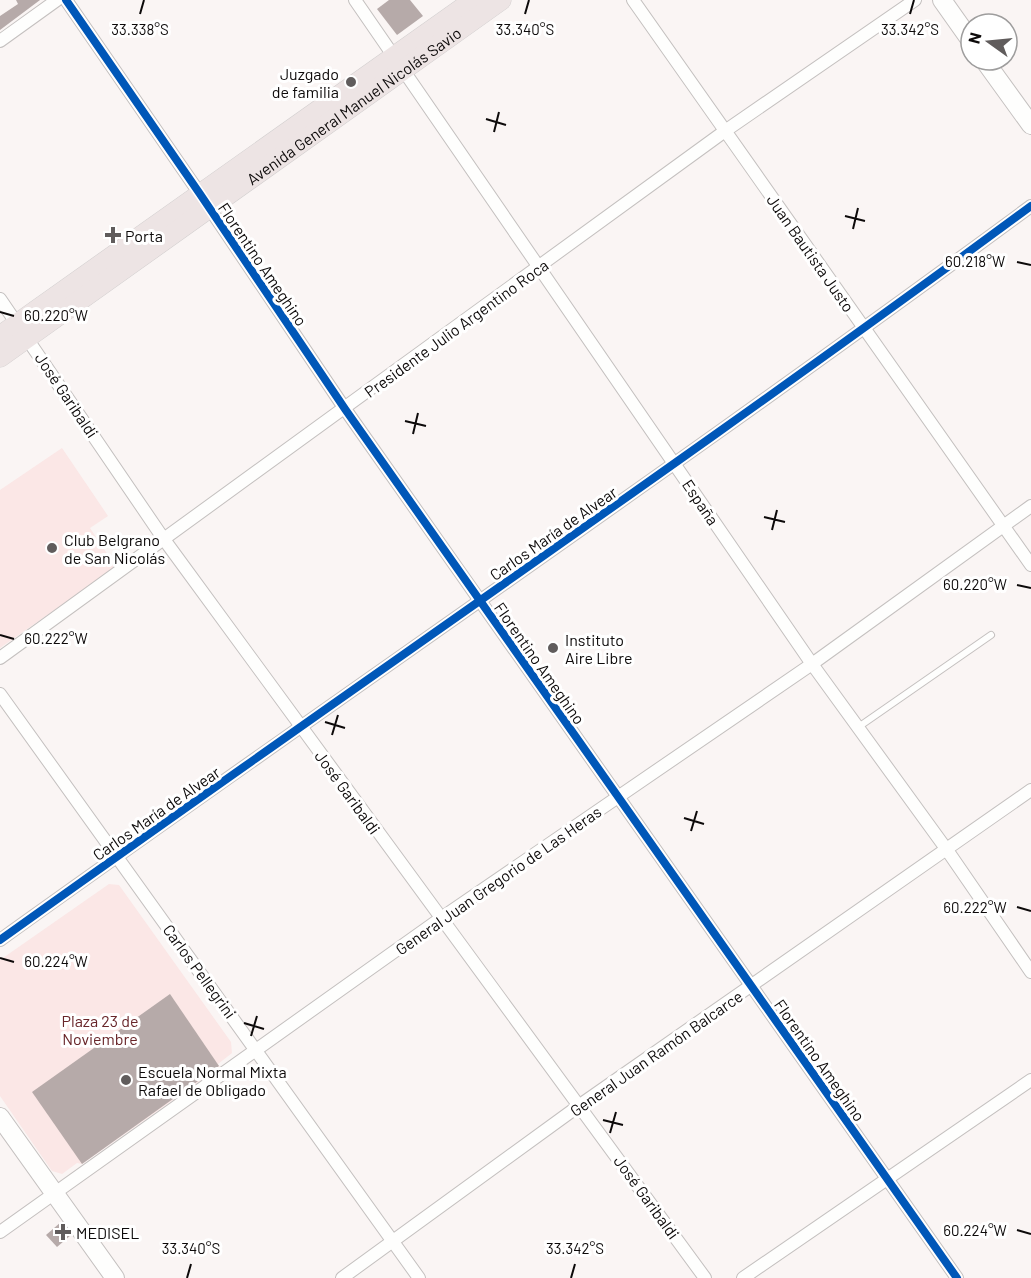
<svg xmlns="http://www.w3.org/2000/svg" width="1031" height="1278" font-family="Barlow,sans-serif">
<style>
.green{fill:#fbe7e6}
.building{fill:#b6aaa9}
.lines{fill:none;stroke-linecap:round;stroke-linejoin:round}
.lane-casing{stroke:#c4c0bf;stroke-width:8}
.street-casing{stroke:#c4c0bf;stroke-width:14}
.secondary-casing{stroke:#c4c0bf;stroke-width:20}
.primary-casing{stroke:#d2cfcf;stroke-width:21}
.lane{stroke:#fefefd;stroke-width:6}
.street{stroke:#fefefd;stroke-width:12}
.secondary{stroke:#fefefd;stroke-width:18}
.primary{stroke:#ede4e4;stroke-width:20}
.cycleway-casing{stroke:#fff;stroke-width:11}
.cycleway{stroke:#0057b8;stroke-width:8}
.ticks{fill:none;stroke:#0d0a0a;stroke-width:2}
.poi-dot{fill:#605c5c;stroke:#fff;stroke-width:2}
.labels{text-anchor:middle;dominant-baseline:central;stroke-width:6;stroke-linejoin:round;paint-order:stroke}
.poi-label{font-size:16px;fill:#0d0a0a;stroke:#fff;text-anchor:start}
.street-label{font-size:16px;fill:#0d0a0a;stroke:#fff}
.park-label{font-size:16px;fill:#682529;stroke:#fff}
.ticks-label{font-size:15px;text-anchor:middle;fill:#0d0a0a;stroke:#fff;stroke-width:6;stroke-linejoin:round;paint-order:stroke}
</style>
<rect width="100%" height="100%" fill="#faf5f4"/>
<!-- green -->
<g class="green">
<polygon points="62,448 108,516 90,528 116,567 0,648 0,490"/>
<polygon points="109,884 119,885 231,1042 232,1053 218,1064 220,1067 82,1164 77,1163 62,1174 52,1171 0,1096 0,960"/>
</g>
<!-- building -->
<g class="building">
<polygon points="16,0 40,0 0,30 0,16 18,4"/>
<polygon points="389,0 410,0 423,16 397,35 377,9"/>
<polygon points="170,994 219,1066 82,1164 32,1092"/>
<polygon points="61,1222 71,1235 57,1247 46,1235"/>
</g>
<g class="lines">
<!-- lane casing -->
<g class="lane-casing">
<polyline id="lane" points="857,728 991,635"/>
</g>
<!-- street casing -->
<g class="street-casing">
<g id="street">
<polyline points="66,0 200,194 345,409 957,1278"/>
<polyline points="355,0 812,664 947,850 1031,972"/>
<polyline points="633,0 1031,565"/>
<polyline points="0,41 57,0"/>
<polyline points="0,299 163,538 705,1278"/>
<polyline points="0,658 725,131 915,0"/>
<polyline points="0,694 419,1278"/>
<path d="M0,940C343,694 691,457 1031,206"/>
<polyline points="0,1232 440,919 812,664 1031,506"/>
<polyline points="342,1278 580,1105 1031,790"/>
<polyline points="743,1278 1031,1080"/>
</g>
</g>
<!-- secondary casing -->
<g class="secondary-casing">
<g id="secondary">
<polyline points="942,0 971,41"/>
<polyline points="984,60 1031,125"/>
<polyline points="0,1117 115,1278"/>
</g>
</g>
<!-- primary casing -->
<g class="primary-casing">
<g id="primary">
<polyline points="0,336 474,0"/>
<path id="s1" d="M0,357L501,0"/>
</g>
</g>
<!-- lane -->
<use href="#lane" class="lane"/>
<!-- street -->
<use href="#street" class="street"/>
<!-- secondary -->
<use href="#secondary" class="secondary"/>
<!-- primary -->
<use href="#primary" class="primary"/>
<!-- cycleway casing -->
<g class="cycleway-casing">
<g id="cycleway">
<polyline points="66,0 200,194 345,409 957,1278"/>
<path d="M0,940C343,694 691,457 1031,206"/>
</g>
</g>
<!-- cycleway -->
<use href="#cycleway" class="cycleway"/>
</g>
<!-- ticks -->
<path class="ticks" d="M140,14L144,0M525,14L529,0M910,14L914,0M486,119L506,125M494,132L499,112M845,216L865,221M853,229L858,208M1017,262L1031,265M0,312L14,316M405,421L426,426M413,434L418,413M764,517L785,522M772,530L777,510M1017,585L1031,588M0,635L14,639M325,722L345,728M332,735L338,715M684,818L704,824M691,831L697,811M1017,907L1031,911M0,958L14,962M244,1023L264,1029M251,1036L257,1016M603,1120L623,1125M610,1133L616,1112M1017,1230L1031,1234M187,1278L191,1264M571,1278L575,1264"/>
<!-- markers -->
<g class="poi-dot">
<circle cx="351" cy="82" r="6"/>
<path d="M110 226h6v6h6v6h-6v6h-6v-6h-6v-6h6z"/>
<circle cx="52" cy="548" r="6"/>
<circle cx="553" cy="648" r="6"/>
<circle cx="126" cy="1080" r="6"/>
<path d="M60 1223h6v6h6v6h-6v6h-6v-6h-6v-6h6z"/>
</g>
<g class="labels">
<!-- poi labels -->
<g class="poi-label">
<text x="339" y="73" text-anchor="end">Juzgado<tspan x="339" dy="18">de familia</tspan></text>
<text x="125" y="235">Porta</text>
<text x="64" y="539">Club Belgrano<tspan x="64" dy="18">de San Nicolás</tspan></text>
<text x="565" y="639">Instituto<tspan x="565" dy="18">Aire Libre</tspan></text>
<text x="138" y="1071">Escuela Normal Mixta<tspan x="138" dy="18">Rafael de Obligado</tspan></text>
<text x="76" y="1232">MEDISEL</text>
</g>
<!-- street labels -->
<g class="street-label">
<text stroke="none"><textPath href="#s1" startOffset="434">Avenida General Manuel Nicolás Savio</textPath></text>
<text transform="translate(811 253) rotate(55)">Juan Bautista Justo</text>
<text transform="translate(263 264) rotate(56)">Florentino Ameghino</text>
<text transform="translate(456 328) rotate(-36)">Presidente Julio Argentino Roca</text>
<text transform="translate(67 395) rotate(56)">José Garibaldi</text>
<text transform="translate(701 502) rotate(56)">España</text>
<text transform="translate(553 533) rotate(-35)">Carlos María de Alvear</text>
<text transform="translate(540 663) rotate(55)">Florentino Ameghino</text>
<text transform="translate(348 792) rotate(54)">José Garibaldi</text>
<text transform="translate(156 813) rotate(-35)">Carlos María de Alvear</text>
<text transform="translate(498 880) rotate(-35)">General Juan Gregorio de Las Heras</text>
<text transform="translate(200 971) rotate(54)">Carlos Pellegrini</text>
<text transform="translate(656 1053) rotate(-35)">General Juan Ramón Balcarce</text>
<text transform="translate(820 1060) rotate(55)">Florentino Ameghino</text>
<text transform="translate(647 1197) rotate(54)">José Garibaldi</text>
</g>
<!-- park labels -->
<g class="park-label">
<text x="100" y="1020">Plaza 23 de<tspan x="100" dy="18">Noviembre</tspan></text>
</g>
</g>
<g class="ticks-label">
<text x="140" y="35">33.338°S</text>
<text x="525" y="35">33.340°S</text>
<text x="910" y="35">33.342°S</text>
<text x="975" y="267">60.218°W</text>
<text x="56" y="321">60.220°W</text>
<text x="975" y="590">60.220°W</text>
<text x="56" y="644">60.222°W</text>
<text x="975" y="913">60.222°W</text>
<text x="56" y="967">60.224°W</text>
<text x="975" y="1236">60.224°W</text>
<text x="191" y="1254">33.340°S</text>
<text x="575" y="1254">33.342°S</text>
</g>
<!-- north arrow -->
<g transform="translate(989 42) rotate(285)"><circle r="28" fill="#ffffff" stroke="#9e9d9d" stroke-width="1.5"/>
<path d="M0-4.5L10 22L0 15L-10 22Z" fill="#605c5c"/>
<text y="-9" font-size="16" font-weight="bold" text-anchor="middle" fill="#0d0a0a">N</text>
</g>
</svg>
